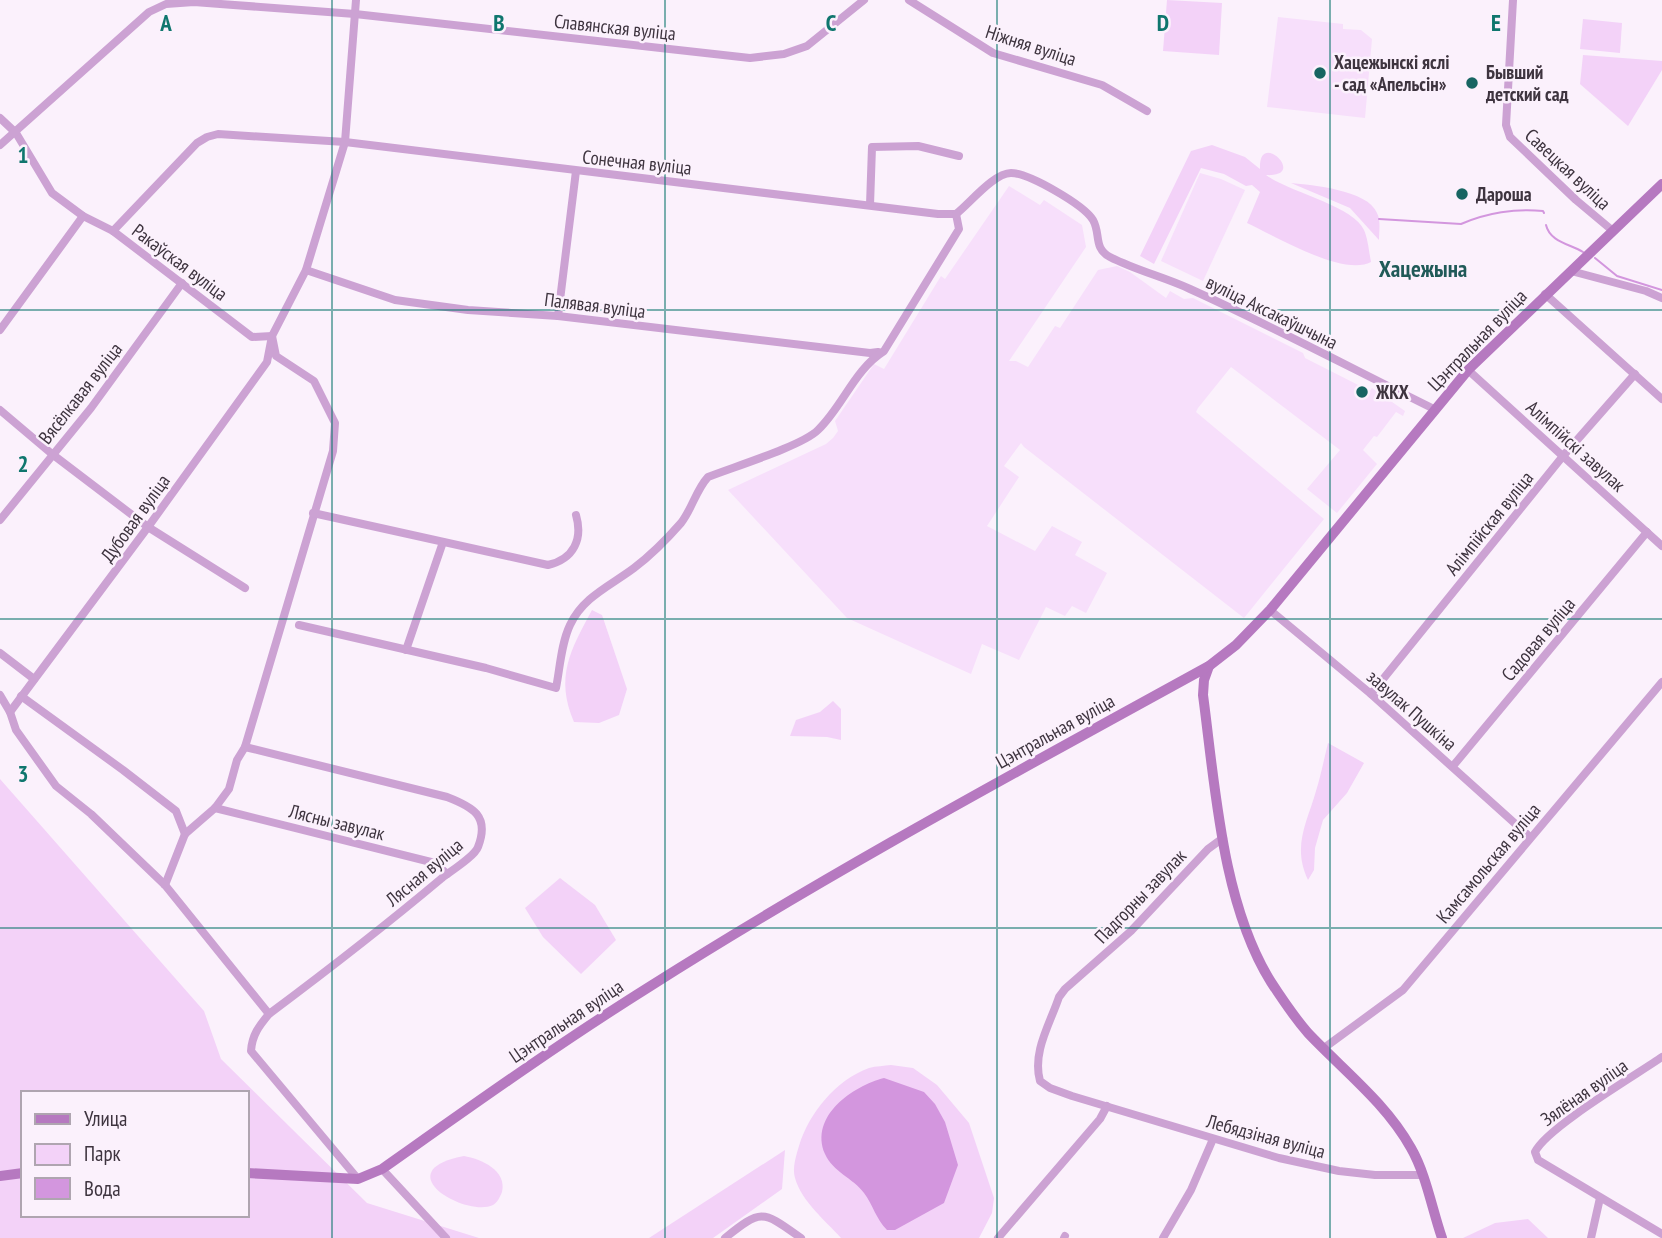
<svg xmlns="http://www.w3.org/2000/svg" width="1662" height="1238" font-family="'PT Sans Narrow',sans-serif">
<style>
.built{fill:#f7dffb}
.green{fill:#f3d2f8;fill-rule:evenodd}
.water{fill:#d396de}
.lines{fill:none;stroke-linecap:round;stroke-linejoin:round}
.stream{stroke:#d396de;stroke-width:2}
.street{stroke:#cca2d3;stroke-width:8}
.secondary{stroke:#b679c0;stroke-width:10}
.grid{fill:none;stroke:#0f766e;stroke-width:2;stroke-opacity:0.55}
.poi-dot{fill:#176562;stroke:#fbf1fc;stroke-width:2.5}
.labels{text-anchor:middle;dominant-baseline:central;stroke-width:5;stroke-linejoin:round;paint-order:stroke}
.street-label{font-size:19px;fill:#3e343f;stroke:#fbf1fc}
.poi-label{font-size:19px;font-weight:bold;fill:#3e343f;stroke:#fbf1fc;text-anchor:start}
.quarter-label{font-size:23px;font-weight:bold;fill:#205a58;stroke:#fbf1fc}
.grid-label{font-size:23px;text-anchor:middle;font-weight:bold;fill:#0f766e;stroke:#fbf1fc;stroke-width:5;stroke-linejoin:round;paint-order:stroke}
</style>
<rect width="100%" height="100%" fill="#fbf1fc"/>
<!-- built -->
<g class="built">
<polygon points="1278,17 1343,24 1343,29 1361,30 1372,39 1365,118 1267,107"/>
<polygon points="1200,173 1221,179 1245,190 1203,281 1161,261"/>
<polygon points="1009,186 1040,205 1044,200 1082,225 1086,247 1009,361 1016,361 1028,367 1055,326 1060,328 1098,270 1117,266 1130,272 1166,298 1170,291 1184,299 1193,298 1303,353 1305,358 1370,391 1372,388 1405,411 1403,416 1396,412 1377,437 1374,436 1363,450 1377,464 1337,513 1307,489 1340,450 1231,367 1198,408 1196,412 1324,519 1244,618 1024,447 1021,443 1004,466 1019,477 987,526 1035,551 1052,526 1082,542 1075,555 1107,573 1086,613 1072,606 1065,616 1046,607 1019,660 982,644 971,674 847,618 728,490 826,444 833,438 838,431 835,421 874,364 884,369 941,276 945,279"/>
</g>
<!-- green -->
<g class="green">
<polygon points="1167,0 1222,3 1219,55 1163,51"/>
<polygon points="1583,19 1622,23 1620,53 1580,49"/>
<polygon points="1583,55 1662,61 1662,70 1628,126 1580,84"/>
<path d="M1212,145L1245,157L1260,169C1258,128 1309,178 1266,175C1289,192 1354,206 1364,230C1368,239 1369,252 1371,262C1343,277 1275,236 1247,223L1260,192L1252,185L1246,186L1224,174L1201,168L1154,264L1140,256L1191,151Z"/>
<path d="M1291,183C1312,185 1368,190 1377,213C1381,221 1379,231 1379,240L1350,208Z"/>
<path d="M592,610L602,615L627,689L619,715L599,723L574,722C555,677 570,651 592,610Z"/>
<polygon points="833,701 841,709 841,740 827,737 790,736 796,720 820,712"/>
<path d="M1328,743L1364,763L1347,793L1323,820L1315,848L1314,870L1308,880C1292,846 1307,823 1316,791C1321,775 1324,759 1328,743Z"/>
<path d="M0,779L204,1011L221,1059L367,1203L479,1238H0ZM23,1093H247V1215H23Z"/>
<polygon points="560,878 595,905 616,940 581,974 543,937 525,908"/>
<path d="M891,1065L913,1068L937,1085L969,1123L994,1198L992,1213L979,1238H841C825,1220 802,1202 795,1178C792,1168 796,1156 799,1146C809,1113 836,1080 869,1068C876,1066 884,1066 891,1065Z"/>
<polygon points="785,1150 782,1189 713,1238 649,1238"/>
<path d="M464,1156C481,1159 507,1170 502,1192C500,1197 497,1203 493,1205C466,1218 385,1171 464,1156Z"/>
<polygon points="1528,1219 1548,1238 1463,1238 1495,1223"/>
</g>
<!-- water -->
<path class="water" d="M884,1078L924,1092L935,1104L945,1122L958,1165L944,1203L895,1230H887C876,1219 873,1205 864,1193C853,1178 833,1172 825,1154C809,1116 853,1086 884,1078Z"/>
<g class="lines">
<!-- stream -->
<g class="stream">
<path d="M1379,219L1461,224C1486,213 1516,208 1543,211L1544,213"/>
<path d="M1546,225C1550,242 1570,244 1583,252"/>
<polyline points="1595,258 1617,276 1662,290"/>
</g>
<!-- street -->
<g class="street">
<polyline points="909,0 993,53 1102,85 1147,111"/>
<polyline points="1513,0 1506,125 1510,137 1576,200 1613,231"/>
<polyline points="0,118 16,133 52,193 83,216 113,231 252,337 272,336 276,356 314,381 335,423 333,451 245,747 237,760 229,789 215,808 185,834 165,885"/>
<polyline points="0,145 149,12 166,4 194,2 355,14 750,58 784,54 807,46 864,0"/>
<polyline points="870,205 872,147 918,146 959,156"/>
<path d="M113,231L197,143L207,137L218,134L345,142L938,214H956C970,203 994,173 1011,173C1029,173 1084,205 1093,220C1101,234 1093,248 1110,257C1135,270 1164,277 1190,289C1272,326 1353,369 1434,409"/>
<polyline points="306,270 395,300 468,310 558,316 870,353 878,352"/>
<polyline points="1571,271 1646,291 1662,298"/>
<polyline points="1545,294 1662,399"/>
<polyline points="558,316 576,171"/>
<polyline points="0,330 83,216"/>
<polyline points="1468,370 1662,546"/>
<polyline points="0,410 52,454 148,527 245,588"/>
<path d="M313,513L548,565C574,559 583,539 576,515"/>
<polyline points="0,520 91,408 182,283"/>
<polyline points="1270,610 1371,694 1530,837"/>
<path d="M299,625L486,668L556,688C560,668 561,644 570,625C583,597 610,586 634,568C650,556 667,539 681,523C692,509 696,490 708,477C733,467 802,446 818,430C843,406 854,370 884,351L959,229L956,214"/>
<polyline points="406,650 443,542"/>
<polyline points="0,653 34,679"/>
<polyline points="1371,694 1563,456 1635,374"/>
<polyline points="0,695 10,712 16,730 56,786 91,814 165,885 269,1014"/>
<polyline points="21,696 123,770 176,811 185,834"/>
<polyline points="10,712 148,527 267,362 272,336 306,270 345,142 356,0"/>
<path d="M245,747L447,797C473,807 490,816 478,847C475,856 451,871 442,878C386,925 328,970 269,1014C259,1026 252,1035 251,1051L358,1179"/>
<polyline points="1453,766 1647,532"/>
<polyline points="215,808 435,863 447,874"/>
<path d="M1223,838L1208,849L1131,931L1065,989L1059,997C1050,1024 1032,1052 1040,1081L1050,1088L1072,1096L1279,1158L1339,1171L1375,1175H1421"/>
<polyline points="1324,1048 1403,990 1662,682"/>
<path d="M1662,1057C1636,1075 1546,1128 1535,1152L1538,1160L1662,1234"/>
<polyline points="382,1169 446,1238"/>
<path d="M725,1238C762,1208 763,1211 801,1238"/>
<polyline points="998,1238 1100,1119 1107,1106"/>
<polyline points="1064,1238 1065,1236"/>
<polyline points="1163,1238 1191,1190 1213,1139"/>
<polyline points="1591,1238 1600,1198"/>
</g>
<!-- secondary -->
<g class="secondary">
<path d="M1209,666L1204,680L1203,695C1215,785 1222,904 1271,982C1282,999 1295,1018 1308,1033C1343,1070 1386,1103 1411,1148C1426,1174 1432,1209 1442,1238"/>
<path d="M247,1173L358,1179L382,1169C470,1107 558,1044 649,987C830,872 1020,770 1209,666L1236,645L1270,610L1468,370L1662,184"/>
<polyline points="0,1176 23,1173"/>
</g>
</g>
<!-- grid -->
<path class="grid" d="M332,0V1238M665,0V1238M997,0V1238M1330,0V1238M0,310H1662M0,619H1662M0,928H1662"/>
<!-- markers -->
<g class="poi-dot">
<circle cx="1320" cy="73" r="7"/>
<circle cx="1472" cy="83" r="7"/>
<circle cx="1462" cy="194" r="7"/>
<circle cx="1362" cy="392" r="7"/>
</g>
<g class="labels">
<!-- street labels -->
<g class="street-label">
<text transform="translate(615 27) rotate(6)">Славянская вуліца</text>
<text transform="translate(1031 45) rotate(18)">Ніжняя вуліца</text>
<text transform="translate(637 162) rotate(6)">Сонечная вуліца</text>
<text transform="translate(1568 169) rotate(43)">Савецкая вуліца</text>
<text transform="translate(180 262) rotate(37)">Ракаўская вуліца</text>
<text transform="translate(595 305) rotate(7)">Палявая вуліца</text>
<text transform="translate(1272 312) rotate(26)">вуліца Аксакаўшчына</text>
<text transform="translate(1477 340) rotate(-46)">Цэнтральная вуліца</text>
<text transform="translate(80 393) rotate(-52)">Вясёлкавая вуліца</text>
<text transform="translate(1576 446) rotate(42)">Алімпійскі завулак</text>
<text transform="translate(135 518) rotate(-54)">Дубовая вуліца</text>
<text transform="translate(1489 523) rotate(-51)">Алімпійская вуліца</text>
<text transform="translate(1538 639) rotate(-50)">Садовая вуліца</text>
<text transform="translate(1412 710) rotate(41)">завулак Пушкіна</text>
<text transform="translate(1055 731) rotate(-29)">Цэнтральная вуліца</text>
<text transform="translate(337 822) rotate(14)">Лясны завулак</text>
<text transform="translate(1488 863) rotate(-50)">Камсамольская вуліца</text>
<text transform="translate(424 872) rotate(-40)">Лясная вуліца</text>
<text transform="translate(1140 896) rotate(-46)">Падгорны завулак</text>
<text transform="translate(566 1021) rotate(-34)">Цэнтральная вуліца</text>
<text transform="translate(1584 1092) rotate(-35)">Зялёная вуліца</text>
<text transform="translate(1266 1136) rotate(15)">Лебядзіная вуліца</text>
</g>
<!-- poi labels -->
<g class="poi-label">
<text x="1334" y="62">Хацежынскі яслі<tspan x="1334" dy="22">- сад «Апельсін»</tspan></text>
<text x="1486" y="72">Бывший<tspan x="1486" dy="22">детский сад</tspan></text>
<text x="1476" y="194">Дароша</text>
<text x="1376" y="392">ЖКХ</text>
</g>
<!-- quarter labels -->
<g class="quarter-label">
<text x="1423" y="268">Хацежына</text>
</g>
</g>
<g class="grid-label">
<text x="166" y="31">A</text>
<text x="499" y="31">B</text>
<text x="831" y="31">C</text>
<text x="1163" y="31">D</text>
<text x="1496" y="31">E</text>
<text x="23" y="163">1</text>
<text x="23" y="472">2</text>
<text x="23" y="782">3</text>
</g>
<!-- legend -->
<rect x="21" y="1091" width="228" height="126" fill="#fbf1fc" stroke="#afa5b0" stroke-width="2"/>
<rect x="35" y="1114" width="35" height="10" fill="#b679c0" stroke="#afa5b0" stroke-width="2"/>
<text x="84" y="1126" font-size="21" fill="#3e343f">Улица</text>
<rect x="35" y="1144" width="35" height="21" fill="#f3d2f8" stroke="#afa5b0" stroke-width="2"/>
<text x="84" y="1161" font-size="21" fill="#3e343f">Парк</text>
<rect x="35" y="1178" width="35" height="21" fill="#d396de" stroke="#afa5b0" stroke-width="2"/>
<text x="84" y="1196" font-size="21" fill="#3e343f">Вода</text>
</svg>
